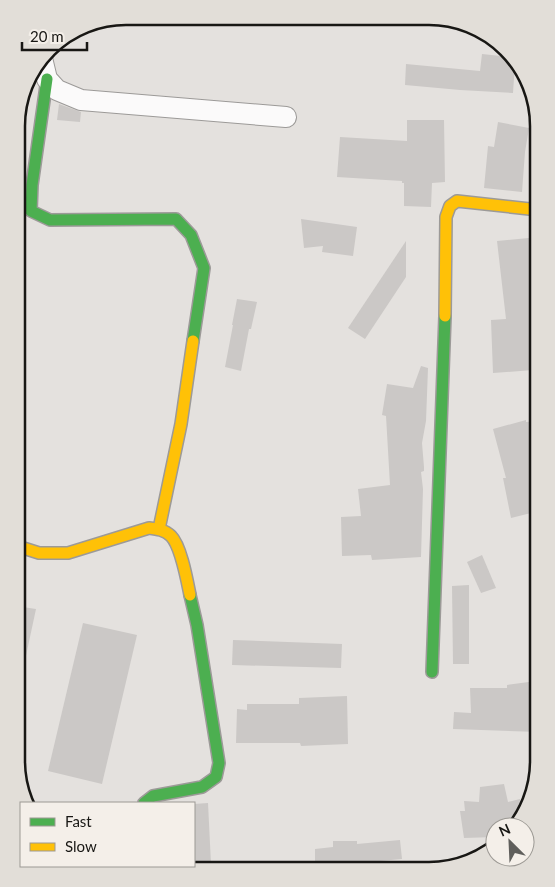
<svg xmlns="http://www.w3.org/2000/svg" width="555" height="887" font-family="Lato,sans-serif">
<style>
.building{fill:#cbc8c6}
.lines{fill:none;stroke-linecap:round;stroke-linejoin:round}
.street-casing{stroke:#9c9a98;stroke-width:22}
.fast-casing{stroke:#9c9a98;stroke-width:14}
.slow-casing{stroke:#9c9a98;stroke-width:14}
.street{stroke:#fbfafa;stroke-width:20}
.fast{stroke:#4caf50;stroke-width:11}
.slow{stroke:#ffc107;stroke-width:11}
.rim{fill:none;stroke:#181714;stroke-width:2.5}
</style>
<rect width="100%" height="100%" fill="#e4e1de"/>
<!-- building -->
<g class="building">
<polygon points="482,54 511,57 515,63 513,93 460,90 405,85 406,64 480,71"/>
<polygon points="59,104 81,112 80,122 57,120"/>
<polygon points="407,120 444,120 445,182 432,183 431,207 404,206 404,183 402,183 402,181 337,177 340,137 407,141"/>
<polygon points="498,122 529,128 525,152 522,192 484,188 488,146 494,147"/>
<polygon points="301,219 357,227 353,256 322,252 323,246 304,248"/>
<polygon points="539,237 539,317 530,319 533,370 493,373 491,320 506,319 497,241"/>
<polygon points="406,241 406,277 365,339 348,328"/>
<polygon points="237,299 257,302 251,329 249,329 241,371 225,367 233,325 232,325"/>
<polygon points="421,366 428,368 426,421 422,443 424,467 424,471 421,472 423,489 421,557 372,560 371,555 342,556 341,517 361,516 358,489 390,485 386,416 382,415 387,384 413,388"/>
<polygon points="526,420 526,422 539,421 539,511 511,518 503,478 506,478 493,429"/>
<polygon points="482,555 496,588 481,593 467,562"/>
<polygon points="469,585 469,664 453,664 452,586"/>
<polygon points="16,606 36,609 24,665 16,664"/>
<polygon points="83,623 137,635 102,784 48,771"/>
<polygon points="233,640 342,644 341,668 232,665"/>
<polygon points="536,681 535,691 539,691 539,732 453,729 454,712 471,713 470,688 507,688 507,685"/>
<polygon points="347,696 348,744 301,746 300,743 236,743 237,709 247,710 247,704 299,704 299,698"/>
<polygon points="504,784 508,802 520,799 520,817 516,827 495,827 495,837 464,838 460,811 465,811 464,801 479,802 480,787"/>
<polygon points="208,803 211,864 194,865 194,804"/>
<polygon points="400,840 402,859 380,861 315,861 315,849 333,847 333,841 357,841 357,844"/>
</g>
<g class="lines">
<!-- street casing -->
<g class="street-casing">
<g id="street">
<polyline points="42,58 47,79 57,90 81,100 286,117"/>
<polyline points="139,870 139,866"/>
</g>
</g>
<!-- fast casing -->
<g class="fast-casing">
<g id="fast">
<polyline points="47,79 32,185 31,211 50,220 176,219 191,235 204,268 193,341"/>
<polyline points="432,672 445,316"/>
<polyline points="144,803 153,796 202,787 216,777 219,763 197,625 190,595"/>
</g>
</g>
<!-- slow casing -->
<g class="slow-casing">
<g id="slow">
<polyline points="445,316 446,217 450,206 457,201 539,210"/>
<polyline points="159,529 181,424 193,341"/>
<path d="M17,546L39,553H68L149,528C157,529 165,530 171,536C181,546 187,580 190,595"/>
</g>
</g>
<!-- street -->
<use href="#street" class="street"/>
<!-- fast -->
<use href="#fast" class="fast"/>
<!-- slow -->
<use href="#slow" class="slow"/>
</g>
<!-- crop -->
<path d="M0 0H555V887H0ZM126 25H429A101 101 0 0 1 530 126V761A101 101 0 0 1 429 862H126A101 101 0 0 1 25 761V126A101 101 0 0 1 126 25Z" fill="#e2ded8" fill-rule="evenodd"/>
<path class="rim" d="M126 25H429A101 101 0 0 1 530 126V761A101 101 0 0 1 429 862H126A101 101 0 0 1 25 761V126A101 101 0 0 1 126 25Z"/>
<!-- legend -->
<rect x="20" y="802" width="175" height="65" fill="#f4efe9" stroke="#9c9994"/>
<rect x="30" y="818" width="25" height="8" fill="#4caf50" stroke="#9c9994"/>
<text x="65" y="827" font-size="15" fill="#181714">Fast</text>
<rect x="30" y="843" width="25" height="8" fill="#ffc107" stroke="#9c9994"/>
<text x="65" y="852" font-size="15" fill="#181714">Slow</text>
<!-- north arrow -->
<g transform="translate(510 842) rotate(336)"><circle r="24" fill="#f4efe9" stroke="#9c9994"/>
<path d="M0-4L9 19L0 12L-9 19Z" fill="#5f5e5b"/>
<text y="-8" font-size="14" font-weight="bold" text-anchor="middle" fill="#181714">N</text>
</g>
<!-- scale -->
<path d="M22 42v8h65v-8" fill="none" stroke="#181714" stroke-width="2.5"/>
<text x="30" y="42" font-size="15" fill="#181714" stroke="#f4efe9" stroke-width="4" paint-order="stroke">20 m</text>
</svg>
